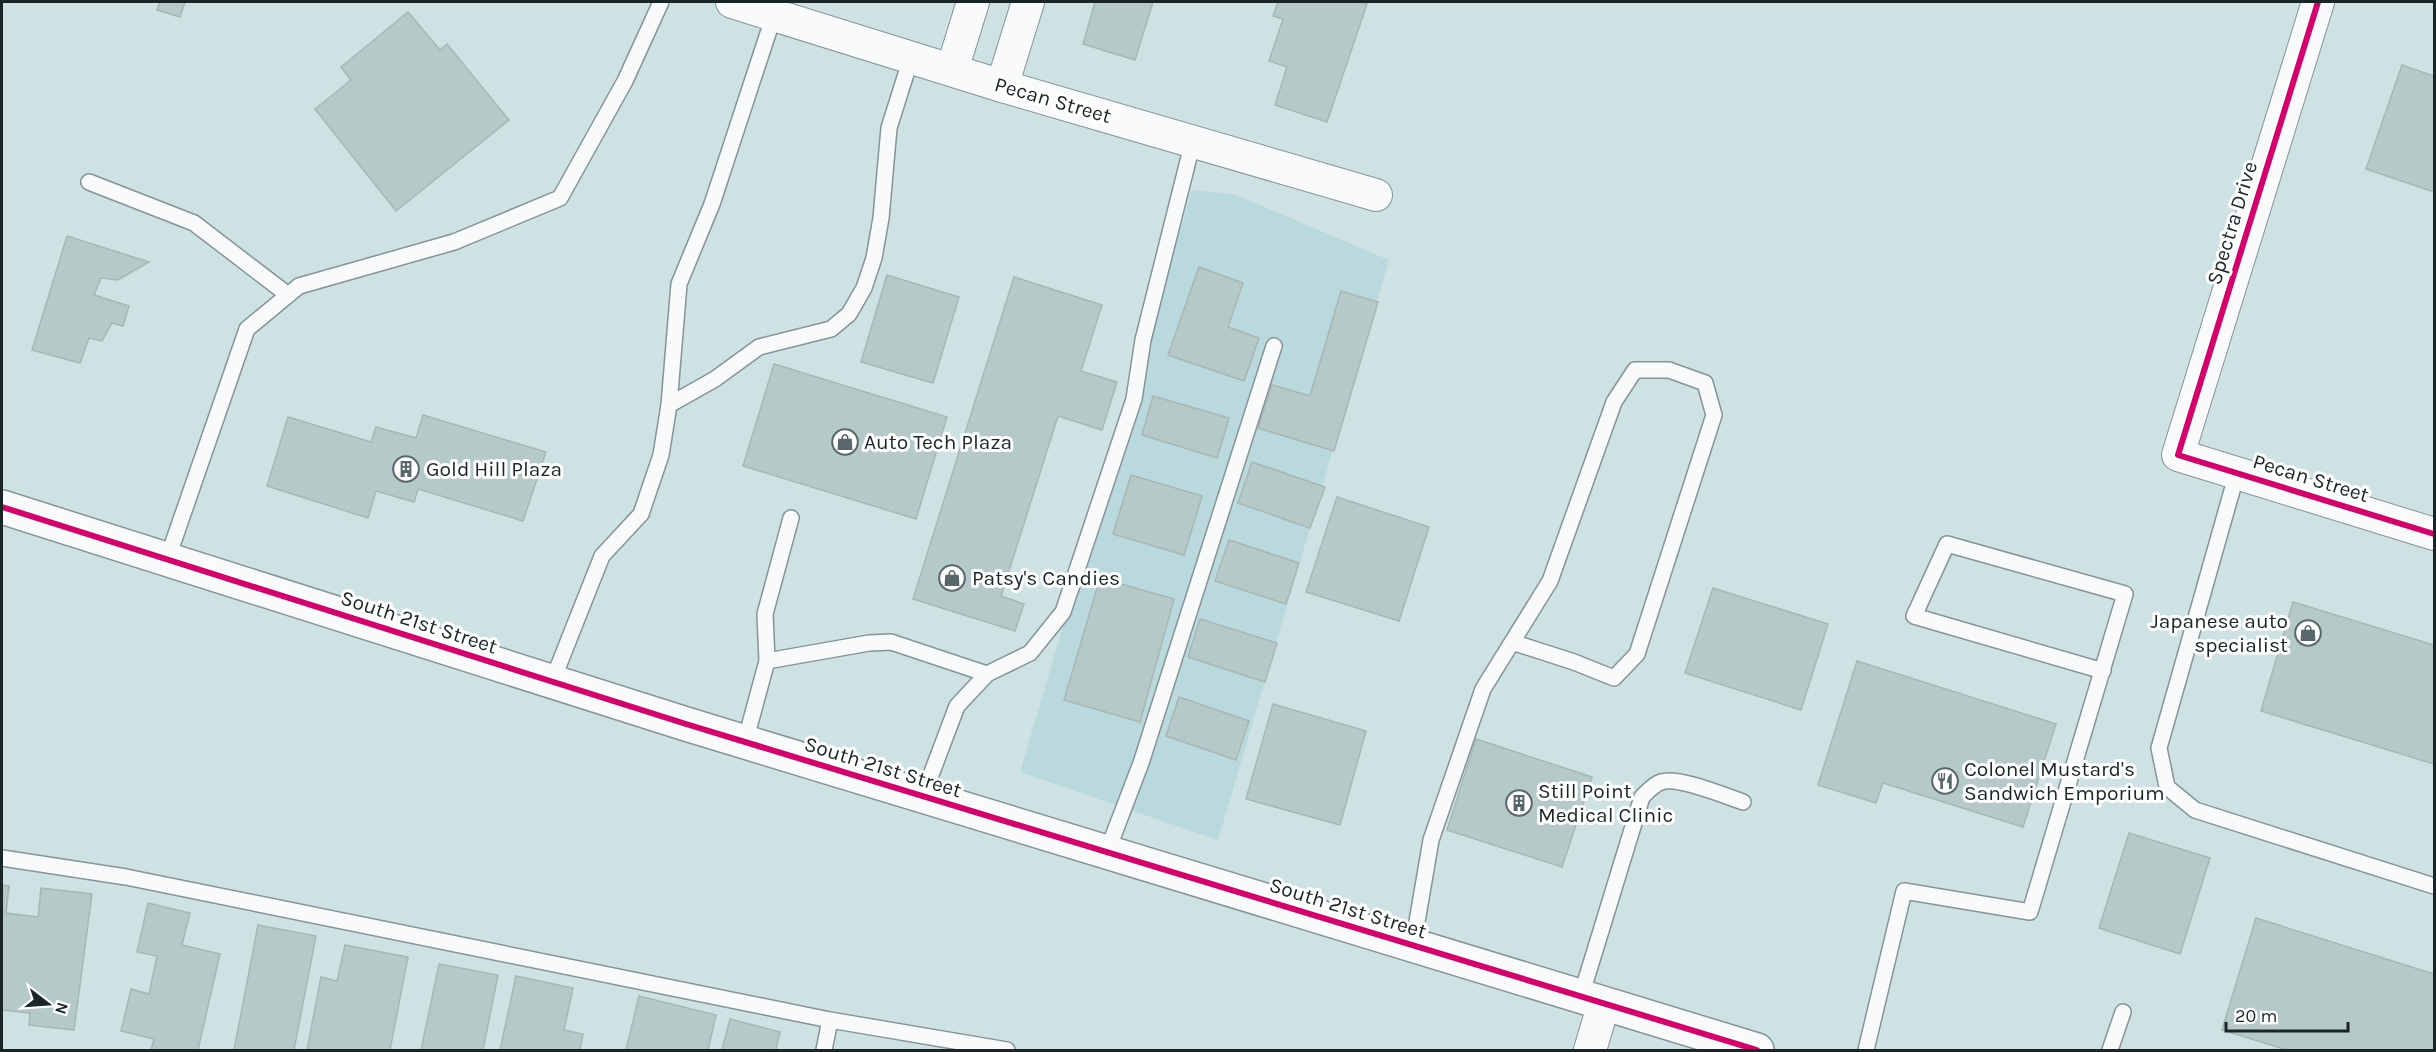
<svg xmlns="http://www.w3.org/2000/svg" width="2436" height="1052" font-family="Karla,sans-serif">
<style>
.built{fill:#b9d9dd}
.building{fill:#b5cac8;stroke:#a8b6b5;stroke-width:1.5}
.lines{fill:none;stroke-linecap:round;stroke-linejoin:round}
.lane-casing{stroke:#859496;stroke-width:18}
.street-casing{stroke:#859496;stroke-width:34}
.secondary-casing{stroke:#859496;stroke-width:36}
.lane{stroke:#f8fafb;stroke-width:15}
.street{stroke:#f8fafb;stroke-width:32}
.secondary{stroke:#f8fafb;stroke-width:33}
.cycleway-casing{stroke:#fff;stroke-width:10}
.cycleway{stroke:#d6006c;stroke-width:6}
.labels{text-anchor:middle;dominant-baseline:central;stroke-width:6;stroke-linejoin:round;paint-order:stroke}
.street-label{font-size:21px;fill:#192628;stroke:#fff}
.poi-label{font-size:21px;fill:#192628;stroke:#fff;text-anchor:start}
</style>
<rect width="100%" height="100%" fill="#cee1e3"/>
<!-- built -->
<polygon class="built" points="1192,190 1234,194 1389,260 1218,840 1020,772"/>
<!-- building -->
<g class="building">
<polygon points="160,2 185,2 180,17 157,10"/>
<polygon points="1095,2 1153,2 1135,60 1083,44"/>
<polygon points="1278,2 1360,2 1367,4 1327,122 1275,105 1287,67 1269,61 1283,19 1273,16"/>
<polygon points="408,12 440,50 447,44 509,120 396,211 315,109 351,80 341,67"/>
<polygon points="2402,65 2434,76 2434,192 2366,169"/>
<polygon points="67,236 149,262 118,280 101,278 94,295 129,306 123,326 112,323 102,341 89,338 80,363 32,350"/>
<polygon points="1199,267 1243,283 1228,327 1259,338 1244,381 1168,355"/>
<polygon points="887,275 959,297 933,383 861,362"/>
<polygon points="1014,277 1102,305 1081,371 1117,382 1102,430 1058,416 1001,596 1024,604 1015,631 913,599"/>
<polygon points="1341,291 1378,302 1334,451 1258,428 1272,385 1310,396"/>
<polygon points="774,364 947,417 916,519 743,466"/>
<polygon points="1153,396 1229,418 1217,458 1142,435"/>
<polygon points="423,415 546,452 523,521 418,489 414,502 376,491 368,518 267,486 288,417 371,442 376,427 416,438"/>
<polygon points="1252,462 1325,487 1310,528 1238,503"/>
<polygon points="1131,475 1202,496 1184,555 1113,534"/>
<polygon points="1337,497 1429,527 1399,621 1306,592"/>
<polygon points="1229,540 1299,563 1286,604 1215,581"/>
<polygon points="1100,578 1174,599 1140,722 1064,700"/>
<polygon points="1713,588 1828,624 1801,710 1685,673"/>
<polygon points="2293,602 2434,645 2434,764 2261,711"/>
<polygon points="1200,619 1277,643 1265,682 1188,657"/>
<polygon points="1857,661 2056,724 2023,827 1883,783 1876,803 1818,785"/>
<polygon points="1179,697 1249,721 1236,760 1166,736"/>
<polygon points="1273,704 1366,731 1340,825 1246,799"/>
<polygon points="1476,739 1592,777 1562,867 1447,830"/>
<polygon points="2129,833 2210,858 2180,954 2099,928"/>
<polygon points="2,885 9,886 6,913 38,917 41,888 92,894 74,1030 29,1025 30,1013 2,1010"/>
<polygon points="148,903 190,913 182,945 220,954 198,1050 151,1050 154,1039 121,1031 131,989 149,994 157,956 137,952"/>
<polygon points="2256,918 2434,974 2434,1050 2287,1050 2222,1030"/>
<polygon points="258,925 316,936 294,1050 234,1050"/>
<polygon points="345,945 408,957 390,1050 307,1050 321,977 337,981"/>
<polygon points="439,964 498,975 483,1050 421,1050"/>
<polygon points="516,976 573,988 564,1030 583,1034 580,1050 500,1050"/>
<polygon points="639,996 716,1015 708,1050 626,1050"/>
<polygon points="730,1019 780,1032 776,1050 722,1050"/>
</g>
<g class="lines">
<!-- lane casing -->
<g class="lane-casing">
<g id="lane">
<polyline points="89,182 194,223 288,295"/>
<polyline points="669,405 715,379 759,347 831,329 849,314 864,288 874,258 881,218 889,128 911,58"/>
<polyline points="2237,473 2159,748 2167,787 2195,810 2434,886"/>
<polyline points="167,560 247,329 299,286 454,242 560,198 625,81 661,2"/>
<polyline points="767,661 869,643 891,642 987,674"/>
<polyline points="552,682 602,556 641,514 661,455 669,405 679,284 712,204 774,15"/>
<polyline points="745,742 767,661 765,614 791,518"/>
<polyline points="923,796 957,706 987,674 1030,653 1063,612 1134,399 1143,340 1193,141"/>
<polyline points="1107,852 1141,763 1274,346"/>
<polyline points="2,858 126,877 830,1020"/>
<polyline points="1413,945 1431,840 1483,689 1550,581 1614,402 1635,370 1669,370 1705,383 1714,415 1637,654 1614,678 1574,662 1512,642"/>
<path d="M1581,996L1642,797C1648,791 1653,785 1661,782C1678,776 1725,796 1743,802"/>
<polyline points="824,1050 830,1020 1007,1050"/>
<polyline points="1866,1050 1904,891 2030,912 2125,594 1947,544 1914,616 2103,671"/>
<polyline points="2110,1050 2123,1012"/>
</g>
</g>
<!-- street casing -->
<g class="street-casing">
<g id="street">
<polyline points="732,2 1002,86 1376,195"/>
<polyline points="2318,2 2178,455 2434,534"/>
<polyline points="952,70 973,2"/>
<polyline points="1002,86 1028,2"/>
<polyline points="1590,1050 1604,1003"/>
</g>
</g>
<!-- secondary casing -->
<g class="secondary-casing">
<polyline id="secondary" points="2,507 686,724 1757,1050"/>
</g>
<!-- lane -->
<use href="#lane" class="lane"/>
<!-- street -->
<use href="#street" class="street"/>
<!-- secondary -->
<use href="#secondary" class="secondary"/>
<!-- cycleway casing -->
<g class="cycleway-casing">
<g id="cycleway">
<polyline points="2318,2 2178,455 2434,534"/>
<polyline points="2,507 686,724 1757,1050"/>
</g>
</g>
<!-- cycleway -->
<use href="#cycleway" class="cycleway"/>
</g>
<!-- icons -->
<defs>
<g id="shop-ring" transform="scale(1.35)"><circle r="9.5" fill="#fff" stroke="#586769" stroke-width="1.5"/><path d="M-5-2.5h2.3a2.7 3.5 0 0 1 5.4 0H5L5.5 6h-11ZM-1.5-2.5h3a1.5 2.3 0 0 0-3 0Z" fill="#586769"/></g>
<g id="building-ring" transform="scale(1.35)"><circle r="9.5" fill="#fff" stroke="#586769" stroke-width="1.5"/><path d="M-4-6H4V6H1V3H-1V6H-4ZM-2.5-4.3h1.7v1.8h-1.7ZM.8-4.3h1.7v1.8H.8ZM-2.5-1h1.7V.8h-1.7ZM.8-1h1.7V.8H.8Z" fill="#586769"/></g>
<g id="restaurant-ring" transform="scale(1.35)"><circle r="9.5" fill="#fff" stroke="#586769" stroke-width="1.5"/><path d="M-5-6h1v4h1v-4h1v4h1v-4h1v5L-1.5 .5V6h-2V.5L-5-1ZM5-6V6H3V1.5H1.5Q1.5-4 5-6Z" fill="#586769"/></g>
</defs>
<g fill-rule="evenodd">
<use href="#shop-ring" x="845" y="442"/>
<use href="#building-ring" x="406" y="469"/>
<use href="#shop-ring" x="952" y="578"/>
<use href="#shop-ring" x="2308" y="633"/>
<use href="#restaurant-ring" x="1945" y="781"/>
<use href="#building-ring" x="1519" y="803"/>
</g>
<g class="labels">
<!-- street labels -->
<g class="street-label">
<text transform="translate(1053 100) rotate(16)">Pecan Street</text>
<text transform="translate(2232 223) rotate(-73)">Spectra Drive</text>
<text transform="translate(2311 478) rotate(17)">Pecan Street</text>
<text transform="translate(419 622) rotate(18)">South 21st Street</text>
<text transform="translate(883 767) rotate(17)">South 21st Street</text>
<text transform="translate(1348 908) rotate(17)">South 21st Street</text>
</g>
<!-- poi labels -->
<g class="poi-label">
<text x="864" y="442">Auto Tech Plaza</text>
<text x="426" y="469">Gold Hill Plaza</text>
<text x="972" y="578">Patsy's Candies</text>
<text x="2288" y="621" text-anchor="end">Japanese auto<tspan x="2288" dy="24">specialist</tspan></text>
<text x="1964" y="769">Colonel Mustard's<tspan x="1964" dy="24">Sandwich Emporium</tspan></text>
<text x="1538" y="791">Still Point<tspan x="1538" dy="24">Medical Clinic</tspan></text>
</g>
</g>
<!-- border -->
<rect width="2436" height="1052" fill="none" stroke="#192628" stroke-width="6"/>
<!-- north arrow -->
<g transform="translate(48 1004) rotate(107)" stroke="#ffffff" stroke-width="4.5" paint-order="stroke">
<path d="M0-4.5L10 22L0 15L-10 22Z" fill="#192628"/>
<text y="-9" font-size="16" font-weight="bold" text-anchor="middle" fill="#192628">N</text>
</g>
<!-- scale -->
<path d="M2226 1022v9h122v-9" fill="none" stroke="#192628" stroke-width="3"/>
<text x="2235" y="1022" font-size="18" fill="#192628" stroke="#ffffff" stroke-width="4.5" paint-order="stroke">20 m</text>
</svg>
